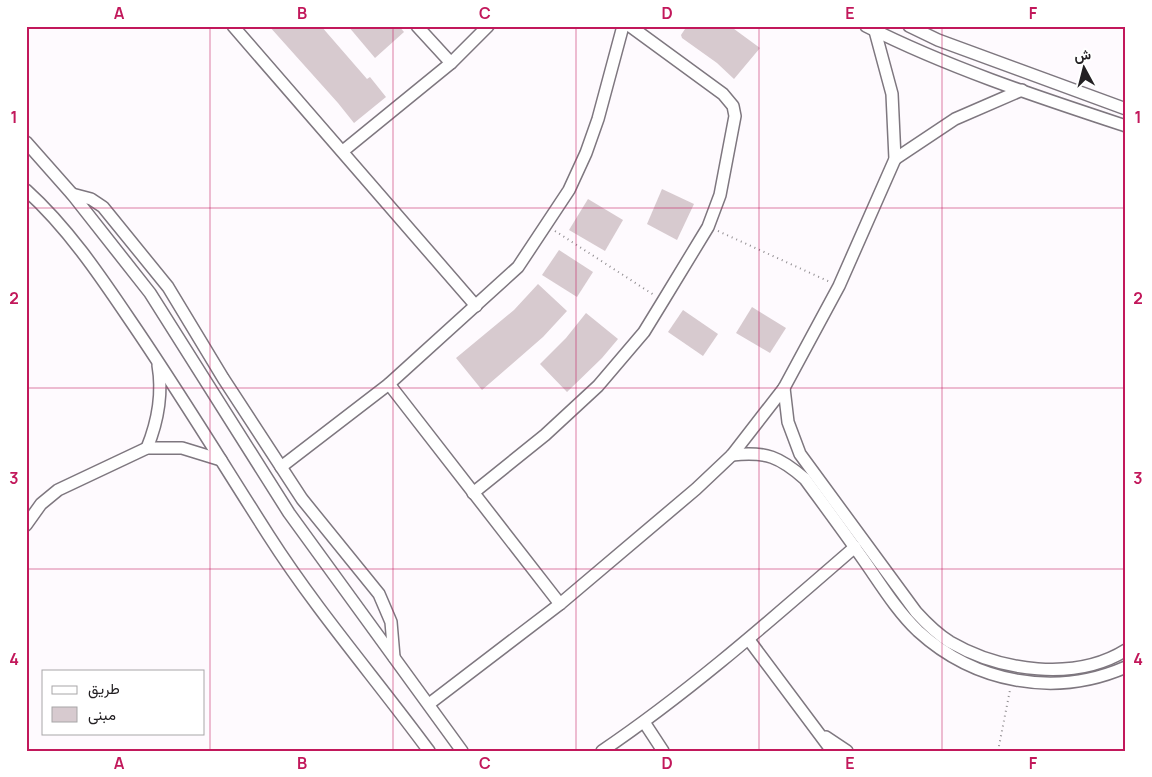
<svg xmlns="http://www.w3.org/2000/svg" width="1152" height="777" font-family="Manrope,Vazirmatn,sans-serif">
<style>
.building{fill:#d7cacf}
.lines{fill:none;stroke-linecap:round;stroke-linejoin:round}
.minor-casing{stroke:#7e777f;stroke-width:14}
.path{stroke:#908d90;stroke-width:2;stroke-dasharray:1 4;stroke-linecap:butt}
.minor{stroke:#fff;stroke-width:11}
.grid{fill:none;stroke:#c2185b;stroke-width:1;stroke-opacity:0.55}
.neatline{fill:none;stroke:#c2185b;stroke-width:2}
.grid-label{font-size:16px;text-anchor:middle;font-weight:bold;fill:#c2185b}
</style>
<rect width="100%" height="100%" fill="#fefafe"/>
<!-- building -->
<g class="building">
<polygon points="269,26 321,26 367,79 370,77 386,97 354,123 338,103"/>
<polygon points="348,26 399,26 404,32 375,58"/>
<polygon points="687,26 730,26 760,48 734,79 717,63 682,38 681,35"/>
<polygon points="662,189 694,204 677,240 647,224"/>
<polygon points="588,199 623,220 605,251 569,230"/>
<polygon points="559,250 593,272 577,297 542,275"/>
<polygon points="538,284 567,311 543,337 482,390 456,358 514,310"/>
<polygon points="752,307 786,328 770,353 736,333"/>
<polygon points="683,310 718,334 703,356 668,332"/>
<polygon points="586,313 618,339 602,358 567,392 540,364 566,338"/>
</g>
<g class="lines">
<!-- minor casing -->
<g class="minor-casing">
<g id="minor">
<polyline points="233,26 476,306"/>
<polyline points="417,26 451,63"/>
<path d="M866,26C949,68 1038,97 1126,126"/>
<polyline points="909,26 938,40 1126,109"/>
<polyline points="26,142 72,194 150,293 289,513 462,751"/>
<polyline points="343,151 451,63 488,26"/>
<polyline points="895,159 955,119 1022,90"/>
<path d="M26,190C67,227 99,274 130,320C178,390 223,464 269,536C317,611 376,679 429,751"/>
<polyline points="72,194 91,199 103,207 168,287 223,378 302,499 379,594 391,622 394,657"/>
<polyline points="389,384 560,604"/>
<path d="M784,388L788,422L800,454L916,612C926,623 937,634 950,642C1000,671 1075,682 1126,650"/>
<path d="M147,448C158,421 163,394 158,365"/>
<path d="M732,455C766,451 780,457 805,479C824,505 844,532 863,559C880,583 896,610 918,631C975,683 1055,698 1126,667"/>
<polyline points="281,467 389,384 518,267 569,190 586,153 598,119 623,26"/>
<polyline points="473,493 545,435 598,386 644,332 663,301 708,227 720,195 735,116 733,106 723,94 630,26"/>
<polyline points="26,525 41,504 58,490 147,448 182,448 221,460"/>
<polyline points="749,640 832,751"/>
<polyline points="429,704 560,604 696,489 732,455 784,388 839,286 895,159 892,94 875,31"/>
<polyline points="644,722 663,751"/>
<polyline points="826,737 847,751"/>
<path d="M602,751C692,690 773,618 855,547"/>
</g>
</g>
<!-- path -->
<g class="path">
<polyline points="555,231 654,295"/>
<polyline points="718,231 830,282"/>
<polyline points="998,751 1010,690"/>
</g>
<!-- minor -->
<use href="#minor" class="minor"/>
</g>
<!-- grid -->
<path class="grid" d="M210,26V751M393,26V751M576,26V751M759,26V751M942,26V751M26,208H1126M26,388H1126M26,569H1126"/>
<!-- border -->
<rect width="1152" height="777" fill="none" stroke="#ffffff" stroke-width="55"/>
<!-- legend -->
<rect x="42" y="670" width="162" height="65" fill="#ffffff" stroke="#a7a6a7"/>
<rect x="52" y="686" width="25" height="8" fill="#ffffff" stroke="#a7a6a7"/>
<text x="88" y="694" font-size="15" fill="#232023">طريق</text>
<rect x="52" y="707" width="25" height="15" fill="#d7cacf" stroke="#a7a6a7"/>
<text x="88" y="720" font-size="15" fill="#232023">مبنى</text>
<!-- north arrow -->
<g transform="translate(1084 68) rotate(353)" stroke="#ffffff" stroke-width="4" paint-order="stroke">
<path d="M0-4L9 19L0 12L-9 19Z" fill="#232023"/>
<text y="-8" font-size="14" font-weight="bold" text-anchor="middle" fill="#232023">ش</text>
</g>
<rect x="28" y="28" width="1096" height="722" class="neatline"/>
<g class="grid-label">
<text x="119" y="19">A</text>
<text x="302" y="19">B</text>
<text x="485" y="19">C</text>
<text x="667" y="19">D</text>
<text x="850" y="19">E</text>
<text x="1033" y="19">F</text>
<text x="14" y="123">1</text>
<text x="1138" y="123">1</text>
<text x="14" y="304">2</text>
<text x="1138" y="304">2</text>
<text x="14" y="484">3</text>
<text x="1138" y="484">3</text>
<text x="14" y="665">4</text>
<text x="1138" y="665">4</text>
<text x="119" y="769">A</text>
<text x="302" y="769">B</text>
<text x="485" y="769">C</text>
<text x="667" y="769">D</text>
<text x="850" y="769">E</text>
<text x="1033" y="769">F</text>
</g>
</svg>
